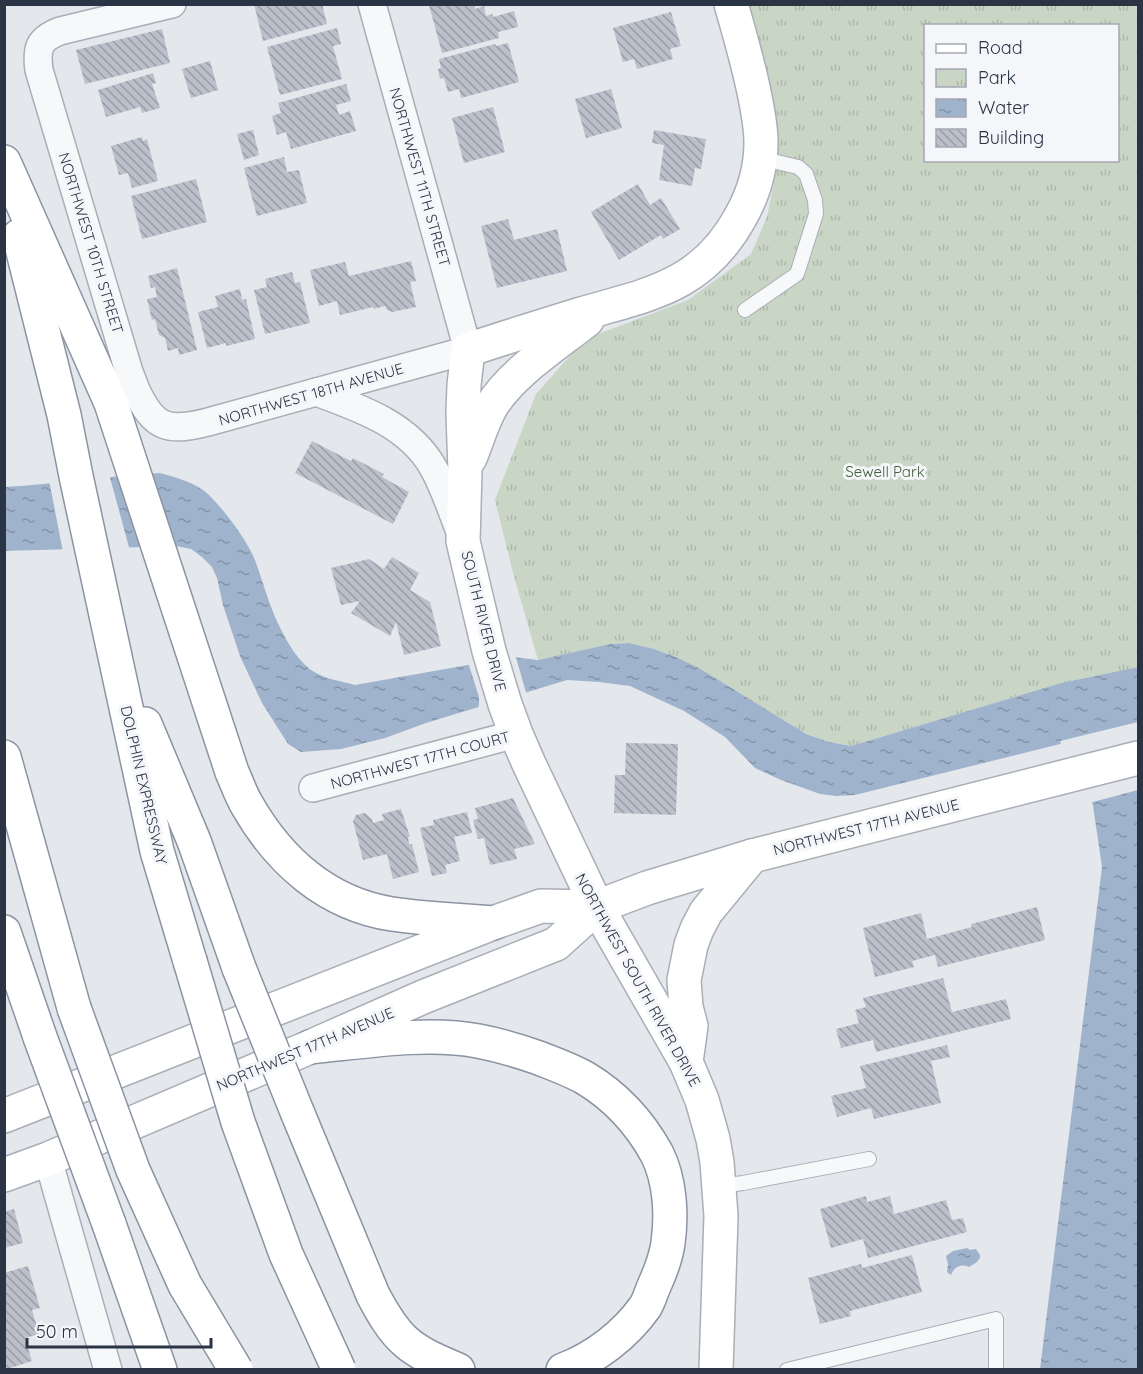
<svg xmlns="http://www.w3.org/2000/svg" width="1143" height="1374" font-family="Quicksand,sans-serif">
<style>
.park{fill:url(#park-tufts);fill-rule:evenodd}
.water{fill:url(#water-ripples)}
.pier{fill:#e4e7ec}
.building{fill:url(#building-back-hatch)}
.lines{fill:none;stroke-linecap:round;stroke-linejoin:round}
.lane-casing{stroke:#a9aeb7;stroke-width:16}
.street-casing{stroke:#a9aeb7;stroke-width:30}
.secondary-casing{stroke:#a9aeb7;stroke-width:36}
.highway-casing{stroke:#8b94a3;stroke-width:36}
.lane{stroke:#f7f8fa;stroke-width:14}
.street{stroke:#f7f8fa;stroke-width:27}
.secondary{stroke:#fff;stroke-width:33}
.highway{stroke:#fff;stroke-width:33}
.highway-bridge-casing{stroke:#8b94a3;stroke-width:36;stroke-linecap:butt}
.highway-bridge{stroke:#fff;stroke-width:33}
.labels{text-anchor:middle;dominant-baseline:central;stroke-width:6;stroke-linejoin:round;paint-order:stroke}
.street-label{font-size:15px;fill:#2b3445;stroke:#f4f6f9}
.park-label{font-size:15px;fill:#3f6138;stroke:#f4f6f9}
</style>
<defs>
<pattern id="park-tufts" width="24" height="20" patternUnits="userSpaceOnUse" patternTransform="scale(1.5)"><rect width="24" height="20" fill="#c9d6c5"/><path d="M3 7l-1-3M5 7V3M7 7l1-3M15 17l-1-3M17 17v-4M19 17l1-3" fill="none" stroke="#adb8ab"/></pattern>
<pattern id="water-ripples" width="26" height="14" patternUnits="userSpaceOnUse" patternTransform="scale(1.5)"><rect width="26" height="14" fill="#9fb4cc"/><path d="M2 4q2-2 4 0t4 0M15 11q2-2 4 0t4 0" fill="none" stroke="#8293a7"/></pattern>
<pattern id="building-back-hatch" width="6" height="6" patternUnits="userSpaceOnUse" patternTransform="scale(1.5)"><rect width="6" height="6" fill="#bbc0ca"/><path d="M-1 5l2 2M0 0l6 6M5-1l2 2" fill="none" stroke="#989da6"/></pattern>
</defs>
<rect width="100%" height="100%" fill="#e4e7ec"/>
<!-- park -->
<path class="park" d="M745,5H1138V667L1061,683L851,746L829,742L806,734L699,668L676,657L654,649L629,643L610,644L538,660L513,573L495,500L536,394L585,339L688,300L751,254L767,217L776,172L772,115ZM926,26H1118V160H926Z"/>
<!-- water -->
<g class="water">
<path d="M160,473C174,477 190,481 203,490C220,503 247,540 255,560C262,579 267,598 275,617C284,636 294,657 311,670C324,679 341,681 355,685L513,657L538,660L610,644L629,643L654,649L676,657L699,668L806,734L829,742L851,746L1061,683L1138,667V1369H1040L1102,867L1093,806L1076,740L855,795L836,796L820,794L781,780L755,768L725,737L684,711L630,686L599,682L567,680L426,723L385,738L341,749L301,752L288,744L262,703L240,656L223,605L217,578L212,567L202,557L191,549L176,546L5,551V487C56,484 108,476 160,473Z"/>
<path d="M967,1248L970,1250L976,1249L980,1255V1258L977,1262L969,1267C961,1263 954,1267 951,1275L947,1272L948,1264L946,1256L953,1251Z"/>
</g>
<!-- pier -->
<g class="pier">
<polygon points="109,474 130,551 63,552 49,480"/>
<polygon points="512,654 515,654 527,696 478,711 479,703 479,697 468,662"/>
<polygon points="1138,722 1138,790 1089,803 1074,744 1062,747 1060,741"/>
</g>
<!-- building -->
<g class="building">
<polygon points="254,4 322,4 327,24 263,41"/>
<polygon points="429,5 474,5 475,9 484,6 486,16 492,14 493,17 514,11 518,27 498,32 499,38 442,53"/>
<polygon points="671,12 681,46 670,49 673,59 637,69 634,59 623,62 613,28"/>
<polygon points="337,28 341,44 333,46 342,79 280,95 267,47"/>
<polygon points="162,29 170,63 85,84 76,50"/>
<polygon points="508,43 519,82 461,98 459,89 448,92 444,78 440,79 438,69 441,68 439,59 495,44 496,46"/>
<polygon points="210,61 218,90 191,98 182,69"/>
<polygon points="153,73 156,83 152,84 160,108 142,113 140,107 106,117 98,90"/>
<polygon points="346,84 351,101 336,105 339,115 350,111 356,131 291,149 286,132 277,135 272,116 281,113 278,103"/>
<polygon points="611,89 622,128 586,138 575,99"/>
<polygon points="493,107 505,152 464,163 452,118"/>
<polygon points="253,130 259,155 244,160 237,134"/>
<polygon points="654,130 706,139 701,169 695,168 692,186 659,180 664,145 652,143"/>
<polygon points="142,137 143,141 147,139 158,181 132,188 128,173 119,175 111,146"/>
<polygon points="284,157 287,172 299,170 307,203 257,216 244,168"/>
<polygon points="196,179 207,222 142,239 131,196"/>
<polygon points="638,184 650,205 661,198 680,229 663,239 661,235 619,260 591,212"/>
<polygon points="508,219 514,240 557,229 567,271 497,288 481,226"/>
<polygon points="411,261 416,281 410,282 416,307 392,312 387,310 385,306 374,309 373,307 340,315 337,301 319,306 310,270 345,262 349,276"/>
<polygon points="177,268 197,350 179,355 178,348 168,351 165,338 159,335 155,319 152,320 147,299 157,297 155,287 151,288 148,276"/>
<polygon points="292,272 295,283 300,282 310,323 265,334 254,290 267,287 265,279"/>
<polygon points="240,289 242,300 246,299 255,339 226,346 226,343 207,348 198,312 218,307 215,296"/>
<polygon points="312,441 351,461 353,458 384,474 382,477 409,492 393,524 295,473"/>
<polygon points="392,557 419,573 410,590 430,602 441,646 404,655 396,622 390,636 351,613 360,601 341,605 331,568 369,559 384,569"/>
<polygon points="626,743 678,744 676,815 614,813 615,775 625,775"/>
<polygon points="513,798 535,844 514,849 517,859 490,865 484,838 478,839 473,820 478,819 475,808"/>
<polygon points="401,809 410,837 408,837 409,844 412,844 419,872 393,879 387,854 363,860 353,821 356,815 365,813 372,819 373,823 384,820 382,814"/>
<polygon points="467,812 472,833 454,837 460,861 445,865 447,873 432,876 420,828 434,825 433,820"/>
<polygon points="1037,907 1045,940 938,967 935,955 912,961 914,967 875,977 863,928 921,913 927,939 972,927 971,924"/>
<polygon points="943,978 952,1012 1006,999 1011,1019 876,1052 873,1040 841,1048 836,1029 859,1023 855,1010 866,1007 863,998"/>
<polygon points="947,1045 950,1057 931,1061 941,1103 874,1119 871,1108 837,1117 831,1096 866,1088 860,1066"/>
<polygon points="866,1196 867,1202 890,1196 894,1214 946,1200 952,1220 963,1218 967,1232 868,1258 863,1239 831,1248 820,1209"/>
<polygon points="14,1209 23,1243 4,1248 4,1212"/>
<polygon points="912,1255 922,1292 850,1311 851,1316 820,1324 808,1278 861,1264 862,1268"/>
<polygon points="28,1266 40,1308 32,1310 39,1334 25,1338 32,1361 7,1369 4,1360 4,1273"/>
</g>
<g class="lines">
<!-- lane casing -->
<g class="lane-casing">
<g id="lane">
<polyline points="745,310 797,274 816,214 815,200 806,174 798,167 760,158"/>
<polyline points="720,1186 743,1183 869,1159"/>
<polyline points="787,1370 996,1319 996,1370"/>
</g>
</g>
<!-- street casing -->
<g class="street-casing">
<g id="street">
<path d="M172,4L60,31C39,39 36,48 39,70L129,372L136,390C154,429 168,432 208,422L468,350L372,4"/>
<path d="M316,392C360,408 410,425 434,469C445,489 452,512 461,534"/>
<polyline points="313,788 516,734"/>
<polyline points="48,1159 108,1370"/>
</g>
</g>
<!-- secondary casing -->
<g class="secondary-casing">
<g id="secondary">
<polyline points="468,350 464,385 463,413 465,471 463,541 475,592 489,651 505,704 516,734 529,764 597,907 686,1062 702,1100 713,1139 717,1162 721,1216 716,1370"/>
<path d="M468,350C506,337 543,326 581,314C651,294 703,286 741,216C754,193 761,168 761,142C761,127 758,112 755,97C749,66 740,35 731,4"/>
<path d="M470,458C477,441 482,423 491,407C510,374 557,344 587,320"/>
<polyline points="686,1062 691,1026 686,1007 684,980 691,945 697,929 706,912 752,856"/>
<polyline points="4,1116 493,923 541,906 597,907"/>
<polyline points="4,1175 48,1159 310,1047 423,997 556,944 597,907 647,888 752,856 1138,758"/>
</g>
</g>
<!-- highway casing -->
<g class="highway-casing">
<g id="highway">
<path d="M4,162L111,403L232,772C237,783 241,795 247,805C279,861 327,904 392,914C425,919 459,920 493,923"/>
<polyline points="19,236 64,415 76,476 157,851 190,961"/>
<polyline points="145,724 194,841 239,968"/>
<polyline points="4,757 74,1008"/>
<polyline points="4,932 40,1037"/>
<path d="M310,1047C362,1042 427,1031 478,1041C499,1045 519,1051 539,1058C554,1064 571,1070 585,1078C615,1096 640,1123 657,1154C670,1180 672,1214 668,1243C666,1257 660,1273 654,1286C651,1293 649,1301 645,1307C625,1335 595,1358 563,1370"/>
<path d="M298,1114L373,1295C382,1312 392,1330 406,1342C421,1355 440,1362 458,1370"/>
<polyline points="109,1224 160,1370"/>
</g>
</g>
<!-- lane -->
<use href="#lane" class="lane"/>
<!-- street -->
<use href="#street" class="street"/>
<!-- secondary -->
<use href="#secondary" class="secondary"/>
<!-- highway -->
<use href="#highway" class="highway"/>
<!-- highway-bridge casing -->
<g class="highway-bridge-casing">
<g id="highway-bridge">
<polyline points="190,961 238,1122 286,1254 339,1370"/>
<polyline points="239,968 298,1114"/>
<polyline points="74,1008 133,1170 185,1285 236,1370"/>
<polyline points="40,1037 109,1224"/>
</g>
</g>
<!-- highway-bridge -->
<use href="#highway-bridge" class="highway-bridge"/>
</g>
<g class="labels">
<!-- street labels -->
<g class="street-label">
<text transform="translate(420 177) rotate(74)">NORTHWEST 11TH STREET</text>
<text transform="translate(91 243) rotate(73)">NORTHWEST 10TH STREET</text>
<text transform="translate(311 394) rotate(-16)">NORTHWEST 18TH AVENUE</text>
<text transform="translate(484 621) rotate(76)">SOUTH RIVER DRIVE</text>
<text transform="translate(420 760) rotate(-15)">NORTHWEST 17TH COURT</text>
<text transform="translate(144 785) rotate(77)">DOLPHIN EXPRESSWAY</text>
<text transform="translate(866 827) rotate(-14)">NORTHWEST 17TH AVENUE</text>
<text transform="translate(638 980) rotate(61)">NORTHWEST SOUTH RIVER DRIVE</text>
<text transform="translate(305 1049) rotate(-23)">NORTHWEST 17TH AVENUE</text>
</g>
<!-- park labels -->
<g class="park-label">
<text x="885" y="471">Sewell Park</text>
</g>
</g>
<!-- border -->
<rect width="1143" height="1374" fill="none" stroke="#2b3445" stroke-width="12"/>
<!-- legend -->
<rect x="924" y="24" width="195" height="138" fill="#f4f6f9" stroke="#a4a8b1" stroke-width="1.5"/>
<rect x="936" y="44" width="30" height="9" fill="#ffffff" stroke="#a4a8b1" stroke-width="1.5"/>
<text x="978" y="54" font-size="18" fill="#2b3445">Road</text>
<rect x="936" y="69" width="30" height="18" fill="url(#park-tufts)" stroke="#a4a8b1" stroke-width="1.5"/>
<text x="978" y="84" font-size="18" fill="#2b3445">Park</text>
<rect x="936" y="99" width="30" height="18" fill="url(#water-ripples)" stroke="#a4a8b1" stroke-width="1.5"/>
<text x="978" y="114" font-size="18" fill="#2b3445">Water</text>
<rect x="936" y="129" width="30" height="18" fill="url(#building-back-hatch)" stroke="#a4a8b1" stroke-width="1.5"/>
<text x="978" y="144" font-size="18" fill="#2b3445">Building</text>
<!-- scale -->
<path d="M27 1338v9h184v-9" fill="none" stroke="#2b3445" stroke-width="3"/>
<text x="36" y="1338" font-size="18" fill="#2b3445" stroke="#f4f6f9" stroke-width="4.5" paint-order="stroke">50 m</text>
</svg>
